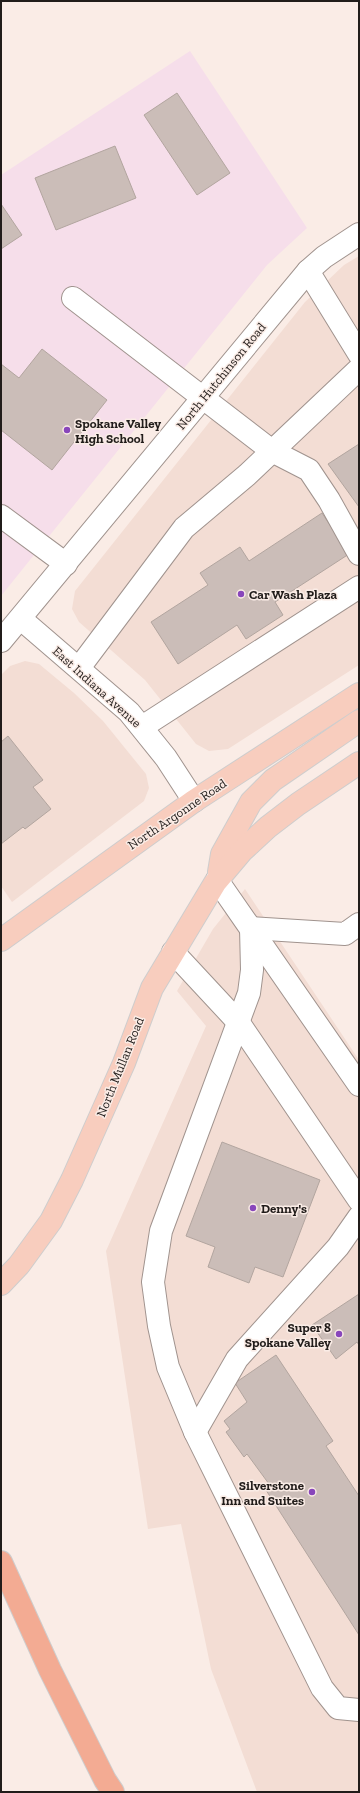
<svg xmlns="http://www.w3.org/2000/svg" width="360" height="1793" font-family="'Zilla Slab',serif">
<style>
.built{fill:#f3ddd4}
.education{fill:#f6deea}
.building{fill:#cbbdb8;stroke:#b2a59f}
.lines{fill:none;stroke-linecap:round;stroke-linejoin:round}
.minor-casing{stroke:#a0938e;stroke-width:24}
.major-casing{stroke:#cecdcd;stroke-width:24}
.highway-casing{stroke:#cecdcd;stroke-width:24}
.minor{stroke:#fff;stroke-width:22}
.major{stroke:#f8cdbe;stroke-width:22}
.highway{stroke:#f3ab93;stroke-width:22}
.poi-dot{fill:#8846bb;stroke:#faece6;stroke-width:1.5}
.labels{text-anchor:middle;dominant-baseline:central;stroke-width:3;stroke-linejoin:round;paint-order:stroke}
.street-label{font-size:13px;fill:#211c1a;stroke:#faece6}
.poi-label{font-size:13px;font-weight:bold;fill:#211c1a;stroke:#faece6;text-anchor:start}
</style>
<rect width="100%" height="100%" fill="#faece6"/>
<!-- built -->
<g class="built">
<polygon points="359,256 359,665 228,749 209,751 196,744 145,680 79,622 72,609 75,591 305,302 344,265"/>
<polygon points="25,661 39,664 74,693 103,721 146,774 149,788 144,801 12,902 1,886 1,675 10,666"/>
<polygon points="245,889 359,1060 359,1792 257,1792 211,1669 181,1524 148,1529 106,1251 206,1026 177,991 213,929"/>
</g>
<!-- education -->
<polygon class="education" points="190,51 307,228 267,265 1,596 1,175"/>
<!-- building -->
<g class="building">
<polygon points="177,93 230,173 197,195 144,115"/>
<polygon points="115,146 136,198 56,230 35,178"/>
<polygon points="1,204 22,235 1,249"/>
<polygon points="42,349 107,400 52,470 1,430 1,364 19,378"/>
<polygon points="359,444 359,507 328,464"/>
<polygon points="322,513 349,554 275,602 283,615 246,639 237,625 178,664 151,622 208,585 200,573 240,547 249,561"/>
<polygon points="8,736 43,780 33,787 51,809 25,829 23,827 1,844 1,742"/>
<polygon points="222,1142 320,1180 283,1277 255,1267 249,1283 208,1267 215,1247 186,1236"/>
<polygon points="359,1294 359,1345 357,1342 336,1359 312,1325"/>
<polygon points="276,1355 333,1441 326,1446 359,1496 359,1635 264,1487 269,1484 247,1454 244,1457 226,1432 230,1429 224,1421 247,1402 235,1383"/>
</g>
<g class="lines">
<!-- minor casing -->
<g class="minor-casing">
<g id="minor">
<polyline points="308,271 359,354"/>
<polyline points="73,298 272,451 309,470 329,500 359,554"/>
<polyline points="1,516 66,564"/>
<polyline points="21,619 129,712 166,758 194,801"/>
<polyline points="1,641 308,271 324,257 359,234"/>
<polyline points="79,668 184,528 247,475 359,369"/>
<polyline points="142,727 359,587"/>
<polyline points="217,880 359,1085"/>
<polyline points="359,924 345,934 251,928 252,970 249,993 161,1231 153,1282 159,1326 168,1367 195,1432 322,1688 338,1708 359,1710"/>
<polyline points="173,952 239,1023 359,1200"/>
<polyline points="195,1432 237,1359 338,1247 359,1217"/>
</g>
</g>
<!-- major casing -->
<g class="major-casing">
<g id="major">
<polyline points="219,872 222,854 251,802 273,780 359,721"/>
<polyline points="1,940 194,801 359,694"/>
<polyline points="1,1284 19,1265 51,1221 72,1180 124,1063 152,988 215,883 242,851 268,827 298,804 359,763"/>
</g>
</g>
<!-- highway casing -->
<g class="highway-casing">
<polyline id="highway" points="1,1562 50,1670 105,1780 113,1792"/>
</g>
<!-- minor -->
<use href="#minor" class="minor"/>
<!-- major -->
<use href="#major" class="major"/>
<!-- highway -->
<use href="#highway" class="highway"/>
</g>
<!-- markers -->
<g class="poi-dot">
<circle cx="67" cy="430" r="4"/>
<circle cx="241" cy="594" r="4"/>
<circle cx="253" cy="1208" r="4"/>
<circle cx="339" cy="1334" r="4"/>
<circle cx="312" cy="1492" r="4"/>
</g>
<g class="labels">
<!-- street labels -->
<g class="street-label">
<text transform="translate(221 376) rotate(-51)">North Hutchinson Road</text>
<text transform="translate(97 687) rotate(42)">East Indiana Avenue</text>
<text transform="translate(177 814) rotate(-34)">North Argonne Road</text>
<text transform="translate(120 1067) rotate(-68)">North Mullan Road</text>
</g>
<!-- poi labels -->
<g class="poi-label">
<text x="75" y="423">Spokane Valley<tspan x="75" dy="15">High School</tspan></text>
<text x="249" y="594">Car Wash Plaza</text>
<text x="261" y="1208">Denny's</text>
<text x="331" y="1327" text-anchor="end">Super 8<tspan x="331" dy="15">Spokane Valley</tspan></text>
<text x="304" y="1485" text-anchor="end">Silverstone<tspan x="304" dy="15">Inn and Suites</tspan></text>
</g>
</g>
<!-- border -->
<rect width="360" height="1793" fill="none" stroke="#211c1a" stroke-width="4"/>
</svg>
